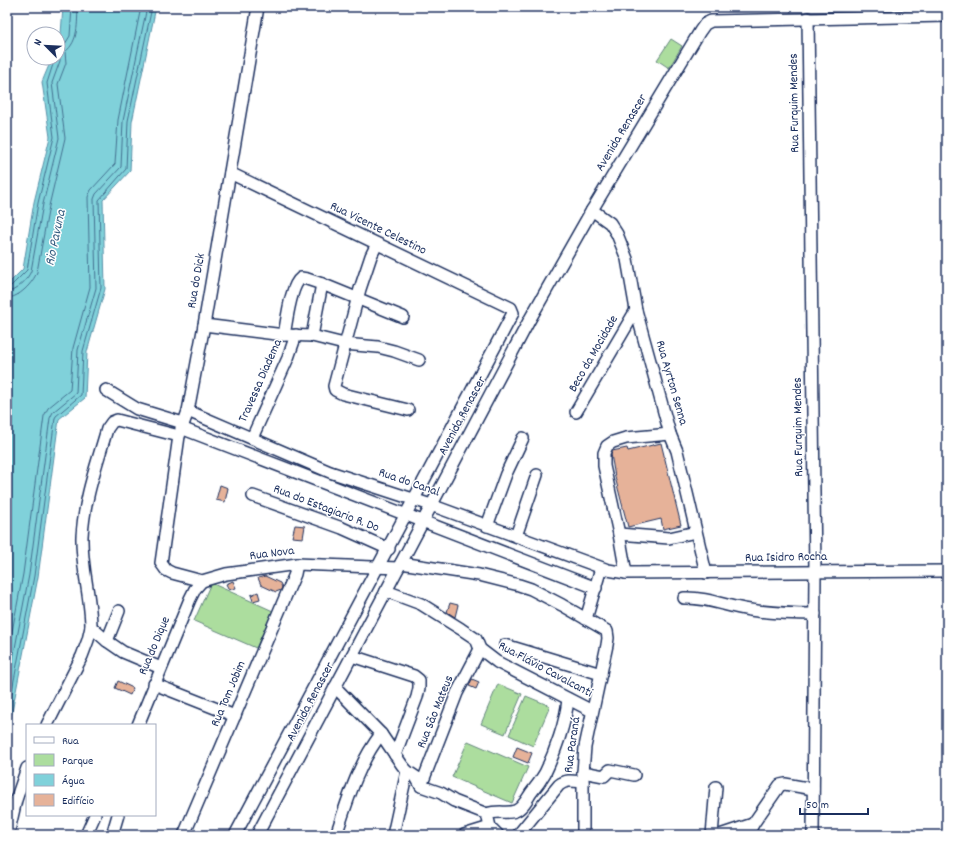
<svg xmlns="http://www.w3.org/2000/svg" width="954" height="842" font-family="Dekko,sans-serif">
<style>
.green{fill:#acdd9e;stroke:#64867e}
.water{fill:#80d1da;stroke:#5890a8}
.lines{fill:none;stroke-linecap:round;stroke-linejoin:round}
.shore{stroke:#437090;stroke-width:1}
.building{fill:#e6b299;stroke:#1b2f5e}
.minor-casing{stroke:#1b2f5e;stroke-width:14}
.minor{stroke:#fff;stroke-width:11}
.labels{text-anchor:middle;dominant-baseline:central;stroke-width:3;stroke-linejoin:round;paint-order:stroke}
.street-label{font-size:13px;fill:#1b2f5e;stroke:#fff}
.water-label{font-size:14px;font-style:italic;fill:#396083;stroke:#fff}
</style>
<rect width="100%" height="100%" fill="#fff"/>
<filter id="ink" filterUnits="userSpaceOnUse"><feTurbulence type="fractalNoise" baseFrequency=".025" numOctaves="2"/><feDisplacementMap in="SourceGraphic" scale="8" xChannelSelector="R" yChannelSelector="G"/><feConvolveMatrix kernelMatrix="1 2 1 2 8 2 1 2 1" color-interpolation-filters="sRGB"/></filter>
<g filter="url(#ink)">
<!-- green -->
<g class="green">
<polygon points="671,39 682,46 669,68 657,60"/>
<polygon points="211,583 273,611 256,648 194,621"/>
<polygon points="498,684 522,694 505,734 481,724"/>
<polygon points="526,696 550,706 533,746 509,735"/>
<polygon points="468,741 528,767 512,803 452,777"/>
</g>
<!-- water -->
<polygon class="water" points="63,7 156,7 132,122 130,171 103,200 105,289 87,352 85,398 59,419 38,577 7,738 7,285 23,269 34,202 50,137 42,82 52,58 58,58 58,42 61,34"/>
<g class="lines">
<!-- shore -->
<g class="shore">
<polyline points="58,46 65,44 70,36 72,7"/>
<polyline points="7,287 11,286 27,270 38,203 54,137 47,83 55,58"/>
<path d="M7,292C16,292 28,279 31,271L43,204L59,138L52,83L60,61V56L58,53"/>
<path d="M7,298C19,298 33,283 37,272L49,206L65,138L58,84L66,63L65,52C79,41 77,23 78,7"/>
<polyline points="7,658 23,574 44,416 48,408 70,390 73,348 90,287 88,197 91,190 115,164 118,120 141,7"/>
<polyline points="7,690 29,575 50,418 53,412 76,393 78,350 96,288 94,199 96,194 121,167 123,121 147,7"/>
<polyline points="7,717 34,576 55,418 56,416 81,395 83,351 101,288 99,200 126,169 128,121 152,7"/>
</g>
</g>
<!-- building -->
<g class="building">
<polygon points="661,443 681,525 663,529 661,519 628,527 615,477 611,454 612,451 627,448 628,451"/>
<polygon points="220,485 228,488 225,502 216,500"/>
<polygon points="295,525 305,526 303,538 292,537"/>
<polygon points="265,576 280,583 282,587 281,590 276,592 261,585 258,578"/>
<polygon points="233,581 236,588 229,590 226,584"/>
<polygon points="258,592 260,599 253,601 251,595"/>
<polygon points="450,603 458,605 455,617 447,612"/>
<polygon points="472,679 479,682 476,689 469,686"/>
<polygon points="118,681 133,688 130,695 115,688"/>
<polygon points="517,747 532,753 528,763 513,757"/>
</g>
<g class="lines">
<!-- minor casing -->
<g class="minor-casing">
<g id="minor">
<polyline points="258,7 204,325 188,411 179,436 161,563 166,570 172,573 202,581 226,574 297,564 398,568"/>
<polyline points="808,18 815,571 813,835"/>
<polyline points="230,173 511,308 513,313 235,835"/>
<polyline points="592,210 610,223 617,234 627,259 636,310 670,434 677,451 706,573"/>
<polyline points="377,244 371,256 360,289 334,386 335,390 343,394 408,410"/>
<polyline points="204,325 284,335 312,336 344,344 378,347 394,351 419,360"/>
<path d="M284,335C287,321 290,286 301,278L307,279L322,284L403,317"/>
<polyline points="312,336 322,284"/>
<polyline points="106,390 137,409 183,423"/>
<polyline points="188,411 330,472 431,505 608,570 626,573 947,571"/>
<polyline points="576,412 636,310"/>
<polyline points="181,428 596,588"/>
<polyline points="252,438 288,358 296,335"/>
<polyline points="253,496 342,528 389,549"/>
<polyline points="487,526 506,474 523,438"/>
<polyline points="619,534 669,538 696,532"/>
<polyline points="516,536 537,475"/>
<polyline points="401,563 479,575 519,585 531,589 562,605 607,631 608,638 607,645 585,747 583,772 583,835"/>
<polyline points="626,573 619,534 604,466 604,453 607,446 613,442 626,438 670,434"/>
<polyline points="386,591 421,604 461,629 476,639 480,649 497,662 592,711"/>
<path d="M684,598C708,597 727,607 750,610C771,613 793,614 815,614"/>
<polyline points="586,619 601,568"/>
<polyline points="107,641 119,611"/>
<polyline points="505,645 601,674"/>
<polyline points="352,656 414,676 419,680 419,688 417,697 395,755"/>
<path d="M161,668L123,652L107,641L91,627C91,597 81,567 82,536C84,499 97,464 107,429L112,422L117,420L179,436"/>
<polyline points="154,684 235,716"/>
<polyline points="335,687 381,734 402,765 407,771 416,777 421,786 441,793 454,801 487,814 490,827 498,835"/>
<polyline points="47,725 82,656 88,640 91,627"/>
<polyline points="138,725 190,599 195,589 202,581"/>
<polyline points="583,772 604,776 610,770 634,775"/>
<polyline points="421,786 457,693 480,649"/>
<path d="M487,814C498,810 507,814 515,811C522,809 527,799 531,793C536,787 541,780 545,773C555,752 566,722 568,699"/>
<polyline points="8,835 16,800 27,768"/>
<polyline points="86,835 95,815"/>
<polyline points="112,835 118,815"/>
<polyline points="184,835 295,574 297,564"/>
<polyline points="257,835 530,319 592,210 700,31 705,24 711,21 947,16"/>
<path d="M336,835C348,799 358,764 381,734"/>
<polyline points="393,835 407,771"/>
<polyline points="464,835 490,827"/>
<path d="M518,835L559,785C567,779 573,781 583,782"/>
<polyline points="712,835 716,787"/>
<polyline points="720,835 753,824"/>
<polyline points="748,835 753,824 780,785 785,784 813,789"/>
</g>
</g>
<!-- minor -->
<use href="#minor" class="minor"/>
</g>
</g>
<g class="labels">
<!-- street labels -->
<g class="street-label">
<text transform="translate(795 103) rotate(-91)">Rua Furquim Mendes</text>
<text transform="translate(622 133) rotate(-59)">Avenida Renascer</text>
<text transform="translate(378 229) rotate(26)">Rua Vicente Celestino</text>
<text transform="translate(197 281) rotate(-80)">Rua do Dick</text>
<text transform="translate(594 354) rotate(-60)">Beco da Mocidade</text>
<text transform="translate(261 381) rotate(-66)">Travessa Diadema</text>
<text transform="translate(671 383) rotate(74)">Rua Ayrton Senna</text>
<text transform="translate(463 416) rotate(-62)">Avenida Renascer</text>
<text transform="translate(799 427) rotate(-91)">Rua Furquim Mendes</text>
<text transform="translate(409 483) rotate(19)">Rua do Canal</text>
<text transform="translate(326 509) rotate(21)">Rua do Estagiario R. Do</text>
<text transform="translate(272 554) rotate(-7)">Rua Nova</text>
<text transform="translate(786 558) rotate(-1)">Rua Isidro Rocha</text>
<text transform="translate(155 646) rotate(-67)">Rua do Dique</text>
<text transform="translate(545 670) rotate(28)">Rua Flávio Cavalcanti</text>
<text transform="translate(229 694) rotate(-67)">Rua Tom Jobim</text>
<text transform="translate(311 702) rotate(-62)">Avenida Renascer</text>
<text transform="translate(436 712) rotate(-68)">Rua São Mateus</text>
<text transform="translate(573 745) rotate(-82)">Rua Paraná</text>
</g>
<!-- water labels -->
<g class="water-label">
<text transform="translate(56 238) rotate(-78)">Rio Pavuna</text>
</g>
</g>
<!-- margin -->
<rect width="954" height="842" fill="none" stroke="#fff" stroke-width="24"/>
<rect x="12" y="12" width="930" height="818" fill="none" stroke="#1b2f5e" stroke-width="1.5" filter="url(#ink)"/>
<!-- legend -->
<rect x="26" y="724" width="130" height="92" fill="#ffffff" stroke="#a4acbf"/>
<rect x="34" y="737" width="20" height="6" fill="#ffffff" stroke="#a4acbf"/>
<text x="62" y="744" font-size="12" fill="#1b2f5e">Rua</text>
<rect x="34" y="754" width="20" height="12" fill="#acdd9e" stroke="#a4acbf"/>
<text x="62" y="764" font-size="12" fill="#1b2f5e">Parque</text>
<rect x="34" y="774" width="20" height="12" fill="#80d1da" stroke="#a4acbf"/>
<text x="62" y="784" font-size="12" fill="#1b2f5e">Água</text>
<rect x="34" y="794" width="20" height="12" fill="#e6b299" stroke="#a4acbf"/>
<text x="62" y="804" font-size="12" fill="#1b2f5e">Edifício</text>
<!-- north arrow -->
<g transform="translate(46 46) rotate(294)"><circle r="19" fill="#ffffff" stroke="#a4acbf"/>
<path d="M0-3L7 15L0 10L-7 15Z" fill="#1b2f5e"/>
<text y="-6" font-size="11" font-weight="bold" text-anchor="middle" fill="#1b2f5e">N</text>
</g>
<!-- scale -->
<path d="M800 808v6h68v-6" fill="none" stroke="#1b2f5e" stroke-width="2"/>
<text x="806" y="808" font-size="12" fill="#1b2f5e" stroke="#ffffff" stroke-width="3" paint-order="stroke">50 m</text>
</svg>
